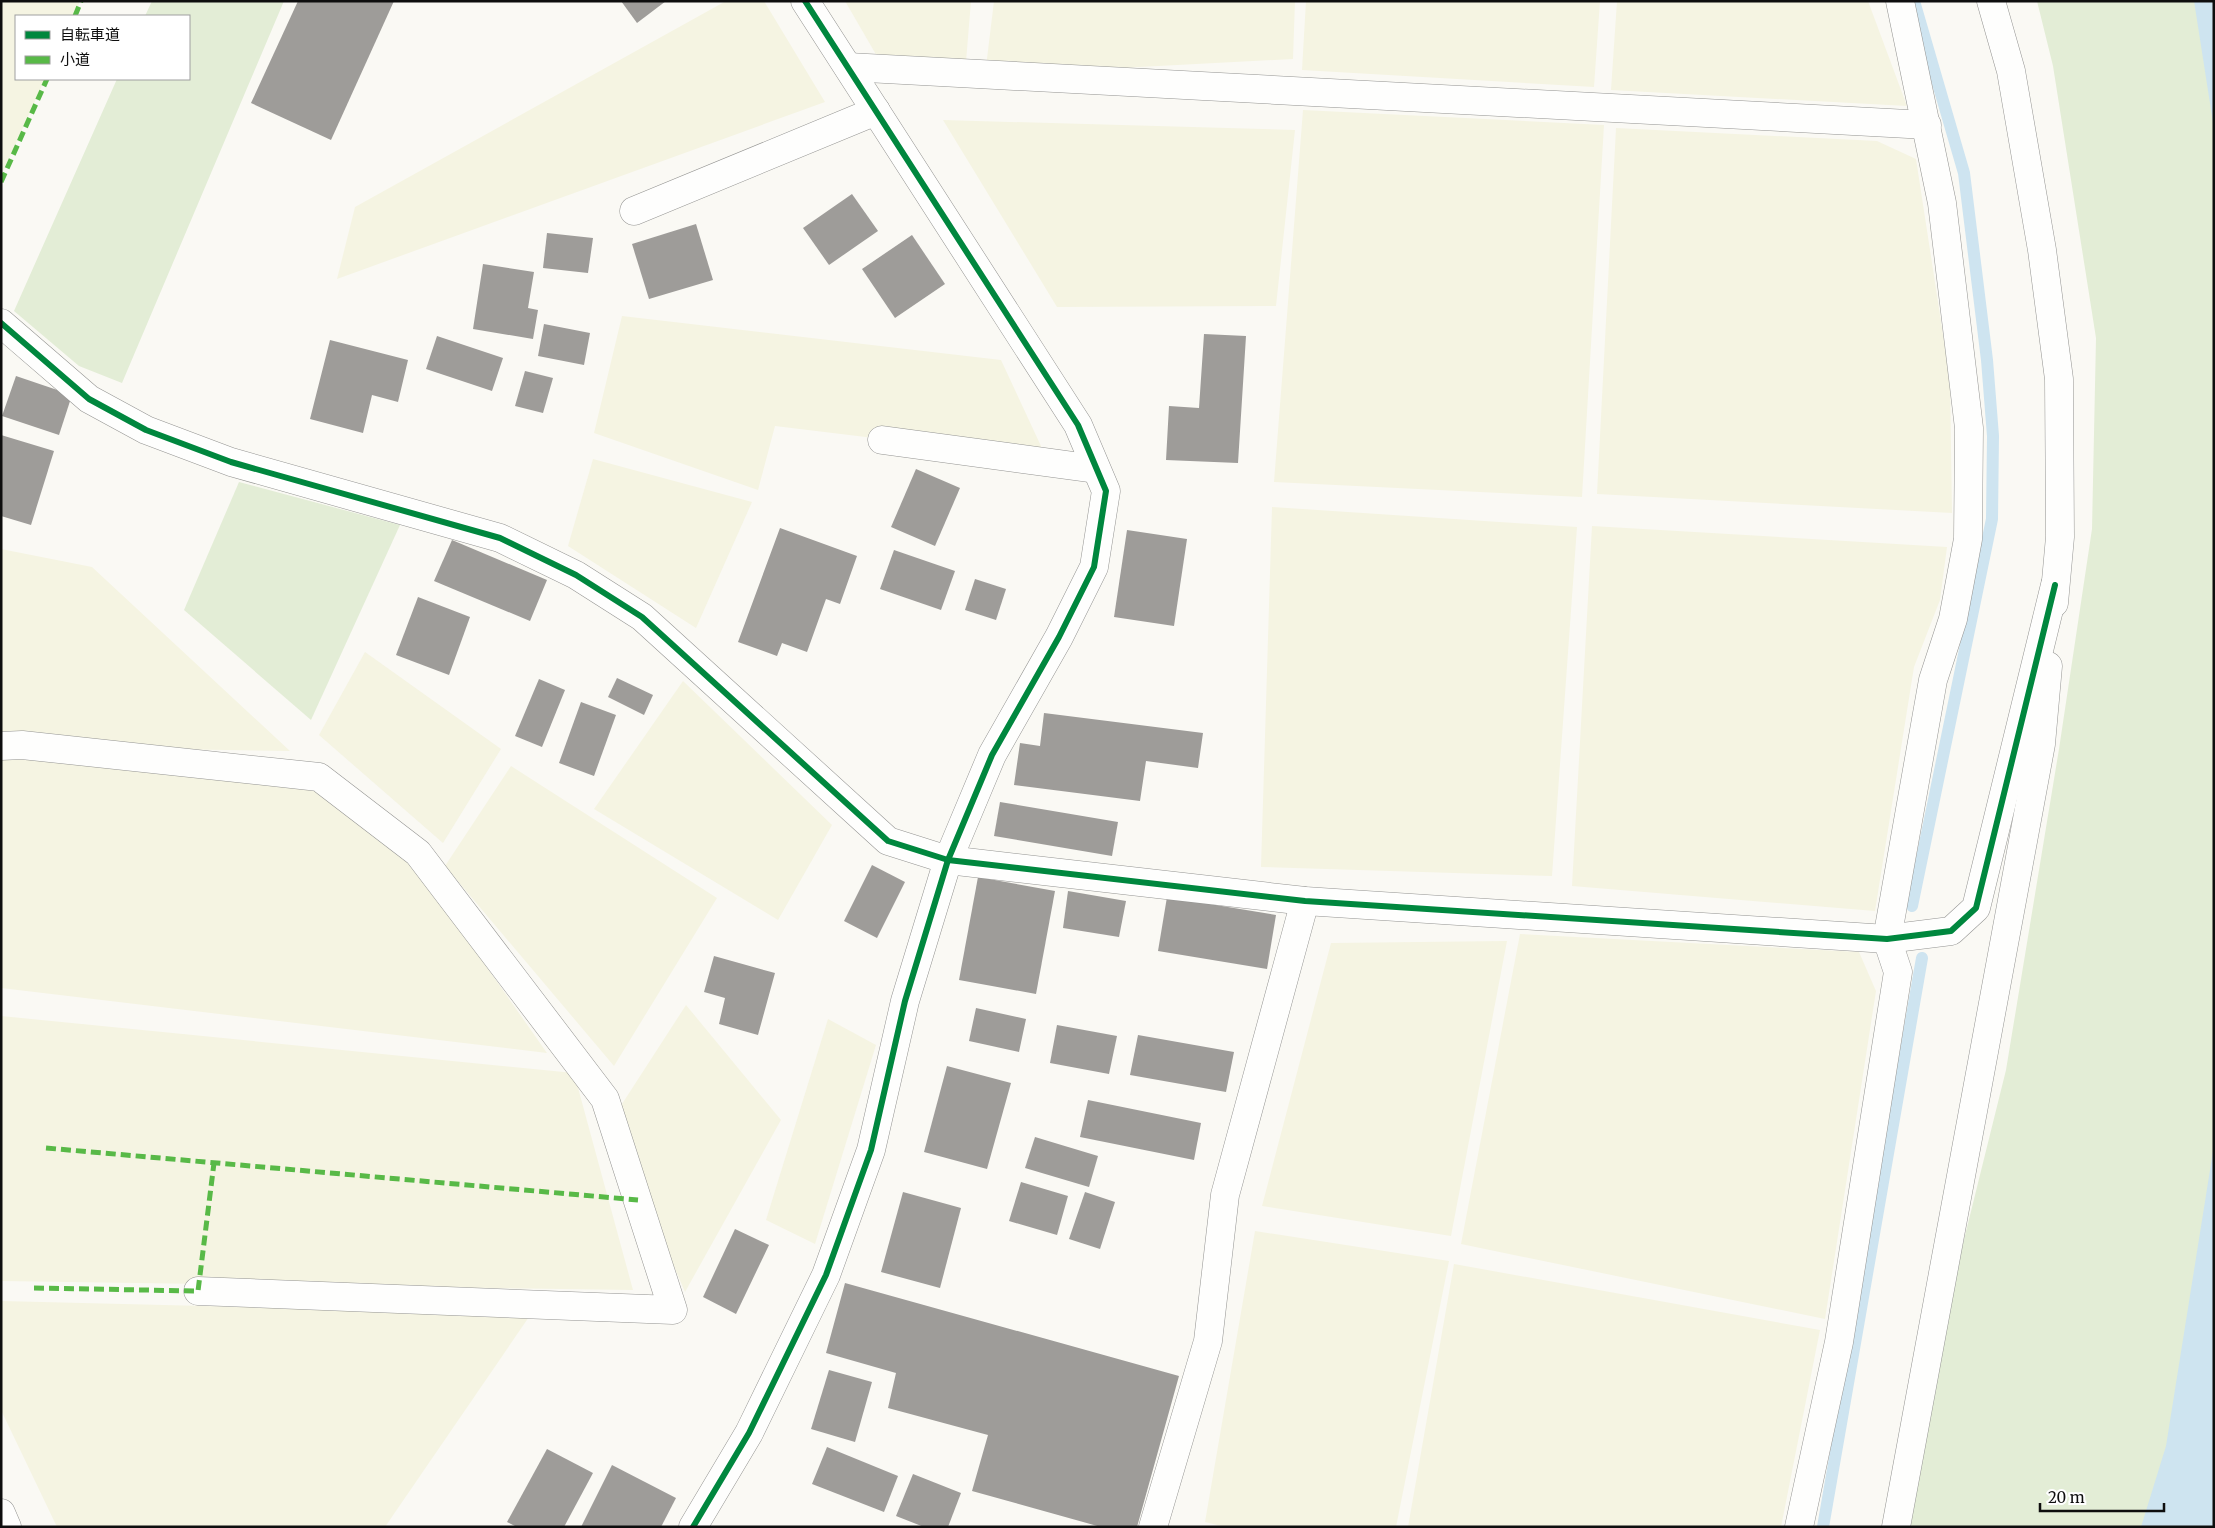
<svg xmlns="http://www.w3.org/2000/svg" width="2215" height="1528" font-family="Merriweather,'Noto Sans JP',serif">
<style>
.farmland{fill:#f5f4e2}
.green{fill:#e3edd6}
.water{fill:#cee4f0}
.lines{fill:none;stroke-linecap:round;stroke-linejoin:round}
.stream{stroke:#cee4f0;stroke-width:12}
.building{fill:#9e9c99}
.minor-casing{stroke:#949492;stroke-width:29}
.minor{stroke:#fefefd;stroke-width:28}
.quiet{stroke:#58b947;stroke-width:5;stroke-dasharray:10 5;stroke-linecap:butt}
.cycleway-casing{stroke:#fff;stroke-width:9}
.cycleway{stroke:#00873e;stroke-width:6}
</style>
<rect width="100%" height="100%" fill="#faf9f4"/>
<!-- farmland -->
<g class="farmland">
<polygon points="1,1 80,1 74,16 16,16 16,79 45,79 1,176"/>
<polygon points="726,1 764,1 825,102 337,279 355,207"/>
<polygon points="845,1 971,1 965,74 885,70"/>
<polygon points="994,1 1295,1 1293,59 985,75"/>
<polygon points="1306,1 1600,1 1594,87 1302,70"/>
<polygon points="1617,1 1868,1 1907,106 1611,90"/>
<polygon points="1303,110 1604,125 1582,497 1274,482"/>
<polygon points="943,120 1295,130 1276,306 1057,307"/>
<polygon points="1616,128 1877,141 1916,159 1950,380 1952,513 1597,494"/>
<polygon points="622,316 1001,360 1047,459 775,426 758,490 594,433"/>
<polygon points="593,459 752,502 696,628 568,546"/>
<polygon points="1272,507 1577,527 1552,876 1261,867"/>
<polygon points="1592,526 1947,547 1940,600 1914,667 1875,911 1572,886"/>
<polygon points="1,549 92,567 290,751 46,747 319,777 420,872 547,1053 1,988"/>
<polygon points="365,652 501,749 443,843 319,735"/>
<polygon points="683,681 832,825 778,920 594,809"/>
<polygon points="511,766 717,898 614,1066 445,866"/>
<polygon points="1520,934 1859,952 1876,991 1825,1319 1461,1244"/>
<polygon points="1507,941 1451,1236 1262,1206 1331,943"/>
<polygon points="686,1005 781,1120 685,1292 611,1121"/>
<polygon points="1,1016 574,1073 633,1290 1,1281"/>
<polygon points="828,1019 876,1045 815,1244 766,1220"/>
<polygon points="1255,1231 1449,1261 1396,1527 1225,1527 1205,1522"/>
<polygon points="1454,1264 1820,1330 1781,1527 1408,1527"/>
<polygon points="1,1301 531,1314 385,1527 57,1527 1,1410"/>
</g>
<!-- green -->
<g class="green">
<polygon points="152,1 284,1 122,383 79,366 14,311 117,79 189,79 189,16 145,16"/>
<polygon points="2037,1 2214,1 2214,1527 1908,1527 1950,1296 2006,1070 2059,749 2092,529 2096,338 2053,66"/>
<polygon points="239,482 400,525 311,720 184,610"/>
</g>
<!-- water -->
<g class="water">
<polygon points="2194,1 2214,1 2214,129"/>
<polygon points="2214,1145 2214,1527 2141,1527 2166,1446"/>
</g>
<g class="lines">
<!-- stream -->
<g class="stream">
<polyline points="1912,906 1992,519 1993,436 1987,360 1964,173 1914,1"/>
<polyline points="1823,1527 1922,958"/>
</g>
</g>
<!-- building -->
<g class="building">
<polygon points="298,1 394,1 331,140 251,103"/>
<polygon points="621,1 666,1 637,23"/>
<polygon points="852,194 878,231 829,265 803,228"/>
<polygon points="696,224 713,280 649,299 632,244"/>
<polygon points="547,233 593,238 588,273 543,268"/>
<polygon points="912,235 945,284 895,318 862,269"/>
<polygon points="483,264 534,272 528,308 538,310 533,339 473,329"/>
<polygon points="544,324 590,333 584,365 538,356"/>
<polygon points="1204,334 1246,336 1238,463 1166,460 1169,406 1199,408"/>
<polygon points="437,336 503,358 492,391 426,369"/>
<polygon points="330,340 408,360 398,402 372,395 363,433 310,419"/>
<polygon points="525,371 553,378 543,413 515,406"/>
<polygon points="16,376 72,395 59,435 2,416"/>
<polygon points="1,435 54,451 31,525 1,516"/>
<polygon points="916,469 960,488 935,546 891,527"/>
<polygon points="780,528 857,556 840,604 826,599 807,652 782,643 777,656 738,642"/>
<polygon points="1127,530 1187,539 1174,626 1114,617"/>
<polygon points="452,540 547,580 530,621 434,581"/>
<polygon points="894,550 955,571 941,610 880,589"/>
<polygon points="975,579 1006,589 996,620 965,610"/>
<polygon points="418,597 470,617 449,675 396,655"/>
<polygon points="617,678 653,695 644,715 608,697"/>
<polygon points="539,679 565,690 542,747 515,736"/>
<polygon points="581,702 616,715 594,776 559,763"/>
<polygon points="1044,713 1203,733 1198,768 1146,761 1140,801 1014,785 1020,743 1040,746"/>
<polygon points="1000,802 1118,822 1112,856 994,836"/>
<polygon points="872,865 905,882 877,938 844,921"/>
<polygon points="978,877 1055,891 1036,994 959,980"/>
<polygon points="1068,891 1126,901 1119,937 1063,928"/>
<polygon points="1167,897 1276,915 1267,969 1158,951"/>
<polygon points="714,956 775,973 758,1035 719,1024 725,998 704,992"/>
<polygon points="976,1008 1026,1019 1019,1052 969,1041"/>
<polygon points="1057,1025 1117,1036 1109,1074 1050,1063"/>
<polygon points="1138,1035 1234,1052 1226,1092 1130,1075"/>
<polygon points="947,1066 1011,1083 987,1169 924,1152"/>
<polygon points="1088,1100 1201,1123 1194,1160 1080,1137"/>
<polygon points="1035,1137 1098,1156 1089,1187 1025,1168"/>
<polygon points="1021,1182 1068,1196 1057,1235 1009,1221"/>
<polygon points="903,1192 961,1208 940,1288 881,1272"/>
<polygon points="1085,1192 1115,1202 1100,1249 1069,1239"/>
<polygon points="735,1229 769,1245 736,1314 703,1297"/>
<polygon points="845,1283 1179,1376 1137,1527 1101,1527 972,1491 988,1435 888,1408 896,1373 826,1353"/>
<polygon points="829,1370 872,1382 855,1442 811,1429"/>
<polygon points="827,1447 898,1476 884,1512 812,1484"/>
<polygon points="547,1449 593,1473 564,1527 517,1527 507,1522"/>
<polygon points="612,1465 676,1498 661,1527 581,1527"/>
<polygon points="913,1474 961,1493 948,1527 924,1527 896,1516"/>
</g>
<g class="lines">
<!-- minor casing -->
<g class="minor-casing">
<g id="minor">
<polyline points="1991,1 2011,71 2042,250 2059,379 2060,537 2054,603"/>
<polyline points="848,67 1927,125"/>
<polyline points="634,211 876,111"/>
<polyline points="1,323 89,399 146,430 231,462 500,538 576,575 642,617 888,841 948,860 1305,901 1887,939 1951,931 1976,908 2055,585"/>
<polyline points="882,440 1096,469"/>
<polyline points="1,746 22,745 319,777 418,853 605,1099 673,1310 198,1291"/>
<polyline points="1,1513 7,1527"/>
<polyline points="693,1527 749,1433 826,1275 871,1150 905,1001 948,860 992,755 1059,637 1094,567 1106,491 1078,425 805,1"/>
<polyline points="1153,1527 1208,1341 1225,1195 1305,901"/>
<polyline points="1799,1527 1839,1342 1898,972 1887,939 1933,680 1953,619 1968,539 1969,428 1942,203 1900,1"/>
<polyline points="1896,1527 2041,744 2048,666"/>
</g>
</g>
<!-- minor -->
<use href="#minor" class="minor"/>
<!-- quiet -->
<g class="quiet">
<polyline points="75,16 81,1"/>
<polyline points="1,182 47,79"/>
<polyline points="46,1148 638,1200"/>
<polyline points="34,1288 198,1291 214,1163"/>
</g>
<!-- cycleway casing -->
<g class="cycleway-casing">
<g id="cycleway">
<polyline points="1,323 89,399 146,430 231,462 500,538 576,575 642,617 888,841 948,860 1305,901 1887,939 1951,931 1976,908 2055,585"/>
<polyline points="693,1527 749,1433 826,1275 871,1150 905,1001 948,860 992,755 1059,637 1094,567 1106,491 1078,425 805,1"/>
</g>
</g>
<!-- cycleway -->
<use href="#cycleway" class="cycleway"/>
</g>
<!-- border -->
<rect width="2215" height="1528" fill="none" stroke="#0e0e0e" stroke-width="5"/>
<!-- legend -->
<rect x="15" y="15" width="175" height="65" fill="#ffffff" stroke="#9f9f9f"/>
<rect x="25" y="31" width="25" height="8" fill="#00873e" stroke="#9f9f9f"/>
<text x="60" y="40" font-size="15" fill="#0e0e0e">自転車道</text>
<rect x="25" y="56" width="25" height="8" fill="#58b947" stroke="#9f9f9f"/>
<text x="60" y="65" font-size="15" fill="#0e0e0e">小道</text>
<!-- scale -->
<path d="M2040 1503v8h124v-8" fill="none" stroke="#0e0e0e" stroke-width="2.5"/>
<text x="2048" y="1503" font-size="15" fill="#0e0e0e" stroke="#ffffff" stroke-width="4" paint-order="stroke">20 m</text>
</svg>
